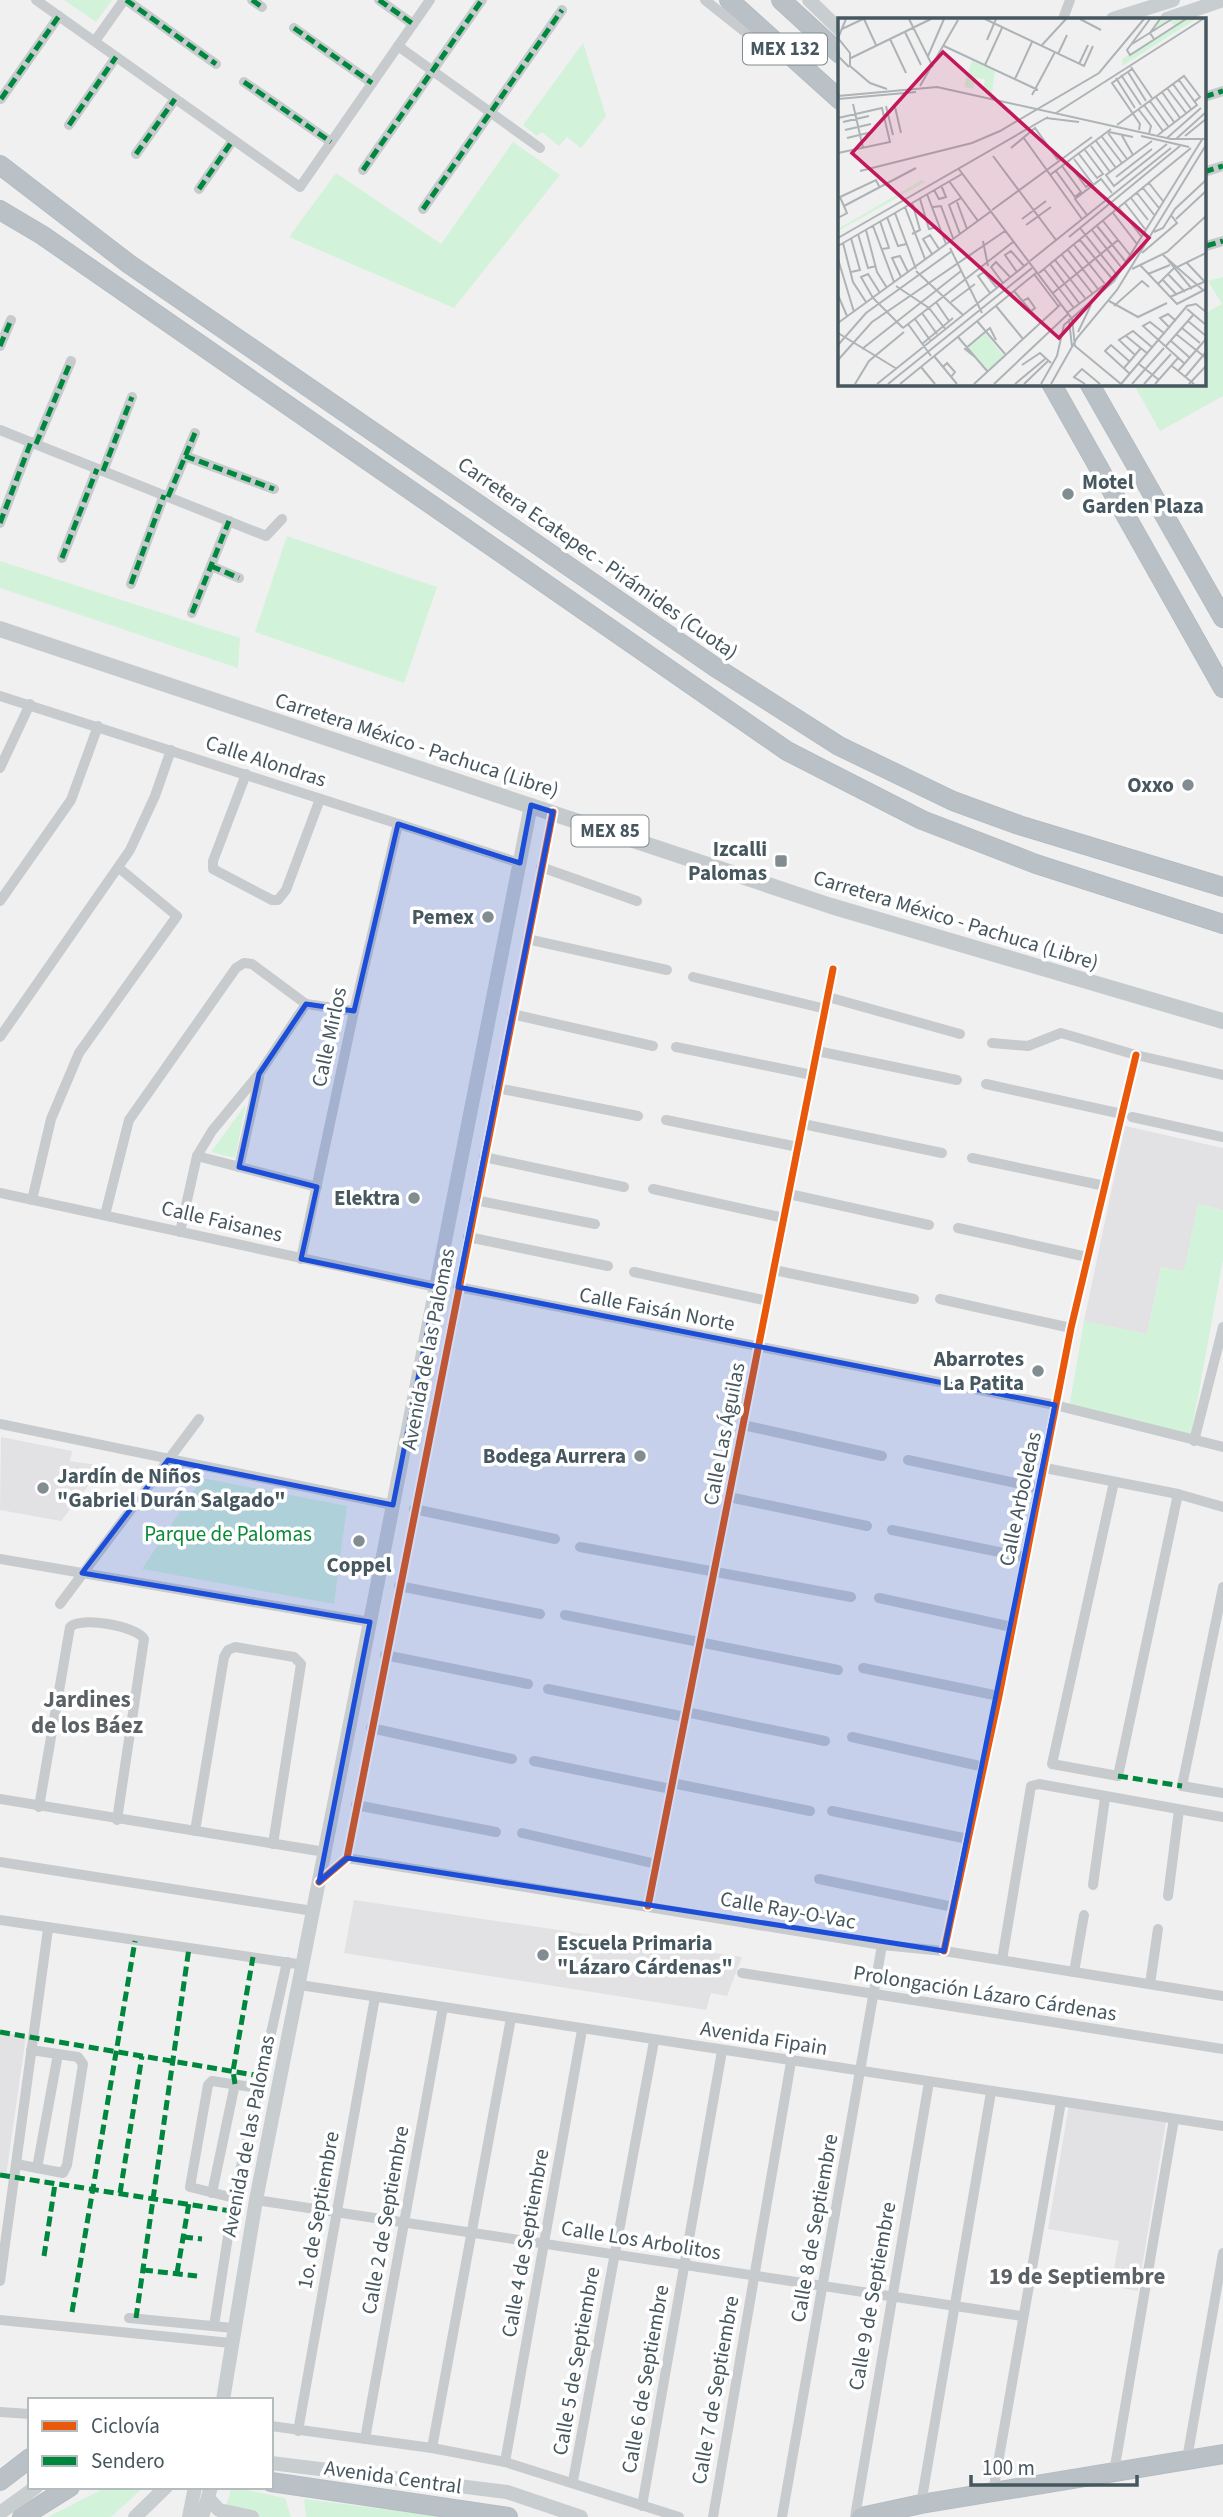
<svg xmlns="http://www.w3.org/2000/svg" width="1223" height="2517" font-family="'Source Sans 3',sans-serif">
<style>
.education{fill:#e2e1e3}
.green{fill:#d3f2da}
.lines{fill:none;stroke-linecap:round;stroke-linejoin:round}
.highway-casing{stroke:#b4bcc1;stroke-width:20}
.street{stroke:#c7cbce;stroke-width:10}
.secondary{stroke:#c8cdd0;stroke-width:14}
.primary{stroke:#c5cacd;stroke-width:16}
.highway{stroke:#bac1c6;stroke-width:18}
.quiet{stroke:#00873e;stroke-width:5;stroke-dasharray:10 5;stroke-linecap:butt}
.cycleway-casing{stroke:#fff;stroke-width:11}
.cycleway{stroke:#e8590c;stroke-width:7}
.marked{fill:#1d4ed8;fill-opacity:0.2;stroke:#1d4ed8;stroke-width:5;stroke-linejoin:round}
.poi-dot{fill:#828d92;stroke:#fff;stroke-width:2.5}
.labels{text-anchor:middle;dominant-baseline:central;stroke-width:7;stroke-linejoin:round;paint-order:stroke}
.shield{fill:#fff;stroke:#7e898f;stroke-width:2}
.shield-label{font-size:19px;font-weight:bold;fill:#46575f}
.poi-label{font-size:21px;font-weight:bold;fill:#46575f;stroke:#fff;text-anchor:end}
.street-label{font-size:21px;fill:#46575f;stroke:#fff}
.park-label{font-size:21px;fill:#0e8839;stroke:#fff}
.neighbourhood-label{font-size:23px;font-weight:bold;fill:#5b6165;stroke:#fff}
.inset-road{fill:none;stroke:#adb3b6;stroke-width:2}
.view{fill:#c2185b;fill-opacity:0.15;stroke:#c2185b;stroke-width:3.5}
.inset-edge{fill:none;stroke:#46575f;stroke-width:3.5}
</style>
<rect width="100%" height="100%" fill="#f1f0f0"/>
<!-- education -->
<g class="education">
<polygon points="1125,1126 1223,1148 1223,1210 1198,1204 1184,1272 1161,1267 1147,1334 1084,1321"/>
<polygon points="1,1437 72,1451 70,1461 103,1466 61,1521 0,1510"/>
<polygon points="354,1900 742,1957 727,1996 711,1993 706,2010 344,1953"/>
<polygon points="0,2032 26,2036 6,2176 0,2175"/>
<polygon points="1069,2105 1166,2122 1138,2291 1111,2286 1119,2241 1048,2229"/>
</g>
<!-- green -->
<g class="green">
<polygon points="64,0 112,0 96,22"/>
<polygon points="583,43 606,116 581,148 567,137 559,146 542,132 537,136 523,125"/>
<polygon points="513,142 560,175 454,308 289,237 336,173 441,244"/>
<polygon points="1223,277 1223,396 1160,431 1133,383 1204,383 1204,314 1222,304 1208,281"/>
<polygon points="287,536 437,587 404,683 255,632"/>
<polygon points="0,561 240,638 238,668 0,588"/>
<polygon points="246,1104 235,1158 211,1152"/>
<polygon points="1198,1204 1223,1210 1223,1260 1191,1435 1069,1408 1084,1321 1147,1334 1161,1267 1184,1271"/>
<polygon points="202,1478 347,1506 334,1604 142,1569"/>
<polygon points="144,2487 111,2517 48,2517 105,2488"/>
<polygon points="232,2487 285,2498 291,2517 222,2517"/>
<polygon points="304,2499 444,2517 306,2517"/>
</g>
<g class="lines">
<!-- highway casing -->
<g class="highway-casing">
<g id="highway">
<polyline points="729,0 840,100"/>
<polyline points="781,0 840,54"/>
<polyline points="0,165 129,264 715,667 839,746 953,801 1019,825 1223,887"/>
<polyline points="0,210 42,235 787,751 922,820 1036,864 1223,924"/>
<polyline points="1051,383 1223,688"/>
<polyline points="1089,383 1223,618"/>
<polyline points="0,2481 30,2458"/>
<polyline points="271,2482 508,2517"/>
<polyline points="22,2517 70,2487"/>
<polyline points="861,2517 921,2504 1223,2454"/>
</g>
</g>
<!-- street -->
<g class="street">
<polyline points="36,0 300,187 430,0"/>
<polyline points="126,0 216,64"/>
<polyline points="252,0 262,7"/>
<polyline points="379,0 413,24"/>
<polyline points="705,0 744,31 770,45"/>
<polyline points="1063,19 1070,0"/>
<polyline points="294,28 372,83"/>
<polyline points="95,41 124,0"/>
<polyline points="398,46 540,148"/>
<polyline points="244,82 331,142"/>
<polyline points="1204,97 1223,91"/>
<polyline points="1,99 59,16"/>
<polyline points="69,125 116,57"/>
<polyline points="136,154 175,99"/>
<polyline points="363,170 482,0"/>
<polyline points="1204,172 1223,166"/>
<polyline points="199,189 233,140"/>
<polyline points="423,209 562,10"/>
<polyline points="1206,246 1223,241"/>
<polyline points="0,346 11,320"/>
<polyline points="0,430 266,536 282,519"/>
<polyline points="36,444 71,361"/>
<polyline points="185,456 274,489"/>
<polyline points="103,471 132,397"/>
<polyline points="168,497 195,433"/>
<polyline points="0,523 31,442"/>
<polyline points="62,558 97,469"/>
<polyline points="211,566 239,578"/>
<polyline points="131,584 164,495"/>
<polyline points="192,613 229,521"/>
<polyline points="0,696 520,863"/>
<polyline points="0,768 30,704"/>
<polyline points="246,774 213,861 213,869 272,900 278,900 286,890 320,799"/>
<polyline points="541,867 637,901"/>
<polyline points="0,901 71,800 98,726"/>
<polyline points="527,939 667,970"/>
<polyline points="693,977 826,1009"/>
<polyline points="828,997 960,1034"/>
<polyline points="512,1014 653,1046"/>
<polyline points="0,1037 130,850 155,796 171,750"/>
<polyline points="992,1043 1028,1046 1061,1033 1136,1055 1223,1075"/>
<polyline points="676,1047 812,1075"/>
<polyline points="817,1051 957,1080"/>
<polyline points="986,1084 1122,1114"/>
<polyline points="497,1088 638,1116"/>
<polyline points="1132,1117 1223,1137"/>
<polyline points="666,1120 798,1147"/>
<polyline points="803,1124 942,1153"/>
<polyline points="197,1156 317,1187"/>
<polyline points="484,1157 624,1187"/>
<polyline points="972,1158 1105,1186"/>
<polyline points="239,1167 259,1078"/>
<polyline points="653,1189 784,1218"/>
<polyline points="0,1193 436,1287"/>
<polyline points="789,1194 929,1225"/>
<polyline points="32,1200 51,1119 79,1053 177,916 119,868"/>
<polyline points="475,1200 595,1224"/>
<polyline points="105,1215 129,1120 236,968 244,963 252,964 306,1004 354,1011"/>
<polyline points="958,1228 1087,1257"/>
<polyline points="180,1232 197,1156 212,1131 259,1074 306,1004"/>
<polyline points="468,1237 608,1266"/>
<polyline points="301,1259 354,1011 398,824"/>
<polyline points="774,1270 914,1299"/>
<polyline points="634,1272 768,1301"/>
<polyline points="458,1287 1055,1405 1223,1447"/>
<polyline points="940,1299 1071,1328"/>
<polyline points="0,1424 393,1505"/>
<polyline points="743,1425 882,1456"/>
<polyline points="1194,1441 1223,1327"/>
<polyline points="908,1460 1039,1488"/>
<polyline points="1045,1468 1178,1494 1223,1507"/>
<polyline points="1114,1482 1052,1764 1118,1776 1178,1494"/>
<polyline points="729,1497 867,1526"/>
<polyline points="414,1509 555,1539"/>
<polyline points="892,1530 1024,1557"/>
<polyline points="580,1547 851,1597"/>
<polyline points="0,1559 370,1622"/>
<polyline points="399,1586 540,1614"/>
<polyline points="1223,1587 1182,1786 1223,1793"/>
<polyline points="879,1598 1012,1627"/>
<polyline points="60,1604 199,1419"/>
<polyline points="565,1615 838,1670"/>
<polyline points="385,1655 528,1684"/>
<polyline points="863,1668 999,1696"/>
<polyline points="548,1689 685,1717"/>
<polyline points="686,1712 825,1741"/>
<polyline points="371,1728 512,1759"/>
<polyline points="852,1737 984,1767"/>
<polyline points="534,1761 671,1789"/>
<polyline points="672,1783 810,1811"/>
<polyline points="0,1799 325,1852"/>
<polyline points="356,1805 496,1832"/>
<path d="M39,1807L70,1627C80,1616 137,1626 144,1639L117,1820"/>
<polyline points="832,1811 968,1839"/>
<polyline points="195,1831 224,1657 228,1650 235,1647 294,1657 301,1664 273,1844"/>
<polyline points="522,1833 656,1864"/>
<polyline points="347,1858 882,1945 944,1951 1223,1996"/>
<polyline points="0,1862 313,1911"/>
<polyline points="819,1879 953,1907"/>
<polyline points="319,1882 347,1858 553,812"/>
<polyline points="1093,1885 1105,1798"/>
<polyline points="1168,1896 1179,1810"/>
<polyline points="648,1906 833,969"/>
<polyline points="0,1920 304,1965"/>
<polyline points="944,1951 999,1696 1071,1328 1136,1055"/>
<polyline points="1002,1960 1031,1786 1039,1784 1223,1817"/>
<polyline points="1074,1972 1084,1915"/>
<polyline points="742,1973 1223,2049"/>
<polyline points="1150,1984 1158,1929"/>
<polyline points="300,1985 1223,2126"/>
<polyline points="16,2164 63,2173 67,2165 83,2064 78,2057 31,2050"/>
<polyline points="37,2168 58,2054"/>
<polyline points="212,2193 235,2084"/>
<polyline points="234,2198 190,2187 208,2085 212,2081 258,2088"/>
<polyline points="256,2200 1021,2316"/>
<polyline points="0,2281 48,1929"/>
<polyline points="129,2318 233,2328"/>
<polyline points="0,2320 231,2343"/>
<polyline points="214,2326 234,2198 287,1962"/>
<polyline points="0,2412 30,2414"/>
<polyline points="271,2426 432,2448 505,2462 679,2517"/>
<polyline points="298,2431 375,1997"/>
<polyline points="365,2439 443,2007"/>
<polyline points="432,2448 511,2018"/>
<polyline points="1187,2459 1223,2253"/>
<polyline points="505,2462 582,2030"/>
<polyline points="1114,2472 1174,2119"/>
<polyline points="573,2481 654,2041"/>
<polyline points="993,2492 1061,2102"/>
<polyline points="921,2504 991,2092"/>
<polyline points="642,2506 722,2051"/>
<polyline points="713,2517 791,2062"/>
<polyline points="782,2517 882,1945"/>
<polyline points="855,2517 929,2082"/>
</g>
<!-- secondary -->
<g class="secondary">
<polyline points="809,0 840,30"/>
<polyline points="1113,19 1173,0"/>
<polyline points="1167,19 1223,0"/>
<polyline points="223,2400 256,2200 531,805"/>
<polyline points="271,2463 507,2492 581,2517"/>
<polyline points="208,2498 219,2510 252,2517"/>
<polyline points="0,2513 36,2487"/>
<polyline points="135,2517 166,2487"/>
<polyline points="189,2517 195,2487"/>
<polyline points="202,2517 211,2487"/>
</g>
<!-- primary -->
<polyline class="primary" points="0,629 831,906 1223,1021"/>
<!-- highway -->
<use href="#highway" class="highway"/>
<!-- quiet -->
<g class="quiet">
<polyline points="126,0 216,64"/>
<polyline points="252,0 262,7"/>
<polyline points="379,0 413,24"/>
<polyline points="294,28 372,83"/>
<polyline points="244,82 331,142"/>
<polyline points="1204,97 1223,91"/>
<polyline points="1,99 59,16"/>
<polyline points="69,125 116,57"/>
<polyline points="136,154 175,99"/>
<polyline points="363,170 482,0"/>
<polyline points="1204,172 1223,166"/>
<polyline points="199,189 233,140"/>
<polyline points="423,209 562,10"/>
<polyline points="1206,246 1223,241"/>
<polyline points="0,346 11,320"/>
<polyline points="36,444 71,361"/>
<polyline points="185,456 274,489"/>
<polyline points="103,471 132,397"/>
<polyline points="168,497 195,433"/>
<polyline points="0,523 31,442"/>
<polyline points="62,558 97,469"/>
<polyline points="211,566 239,578"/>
<polyline points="131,584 164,495"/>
<polyline points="192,613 229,521"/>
<polyline points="1118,1776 1182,1786"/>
<polyline points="0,2032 260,2076"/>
<polyline points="235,2084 233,2071 253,1957"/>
<polyline points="0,2175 231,2211"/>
<polyline points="120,2193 142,2056"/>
<polyline points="183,2237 202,2239"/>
<polyline points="44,2256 55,2184"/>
<polyline points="143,2270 197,2276"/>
<polyline points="177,2273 189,2203"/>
<polyline points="72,2312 135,1941"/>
<polyline points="136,2318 189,1948"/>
</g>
<!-- cycleway casing -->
<g class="cycleway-casing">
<g id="cycleway">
<polyline points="319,1882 347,1858 553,812"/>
<polyline points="648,1906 833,969"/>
<polyline points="944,1951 999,1696 1071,1328 1136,1055"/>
</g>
</g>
<!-- cycleway -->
<use href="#cycleway" class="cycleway"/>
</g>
<!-- marked area -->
<path class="marked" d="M531,805L553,812L458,1287L1055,1405L944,1951L347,1858L319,1882L370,1622L82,1573L168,1460L393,1505L436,1287L301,1259L317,1187L239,1167L259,1074L306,1004L354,1011L398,824L520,863Z"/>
<!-- markers -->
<g class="poi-dot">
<circle cx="1068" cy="494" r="7"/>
<circle cx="1188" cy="785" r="7"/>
<rect x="774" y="854" width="14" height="14" rx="3.5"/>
<circle cx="488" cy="917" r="7"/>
<circle cx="414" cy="1198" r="7"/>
<circle cx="1038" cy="1371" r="7"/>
<circle cx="640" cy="1456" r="7"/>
<circle cx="43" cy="1488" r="7"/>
<circle cx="359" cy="1541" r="7"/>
<circle cx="543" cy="1955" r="7"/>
</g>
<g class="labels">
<!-- shield labels -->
<g class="shield">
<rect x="743" y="33.5" width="84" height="31" rx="5"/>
<rect x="571.5" y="815.5" width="77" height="31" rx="5"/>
</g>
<g class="shield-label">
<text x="785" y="49">MEX 132</text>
<text x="610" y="831">MEX 85</text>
</g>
<!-- poi labels -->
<g class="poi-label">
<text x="1082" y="482" text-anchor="start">Motel<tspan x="1082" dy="24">Garden Plaza</tspan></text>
<text x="1174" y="785">Oxxo</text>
<text x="767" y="849">Izcalli<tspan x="767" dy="24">Palomas</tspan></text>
<text x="474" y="917">Pemex</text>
<text x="400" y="1198">Elektra</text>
<text x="1024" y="1359">Abarrotes<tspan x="1024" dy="24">La Patita</tspan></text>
<text x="626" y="1456">Bodega Aurrera</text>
<text x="57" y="1476" text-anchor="start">Jardín de Niños<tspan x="57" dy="24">"Gabriel Durán Salgado"</tspan></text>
<text x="359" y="1565" text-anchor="middle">Coppel</text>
<text x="557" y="1943" text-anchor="start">Escuela Primaria<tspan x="557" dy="24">"Lázaro Cárdenas"</tspan></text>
</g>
<!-- street labels -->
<g class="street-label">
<text transform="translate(598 558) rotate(35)">Carretera Ecatepec - Pirámides (Cuota)</text>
<text transform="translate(417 745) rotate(18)">Carretera México - Pachuca (Libre)</text>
<text transform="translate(266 761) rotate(18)">Calle Alondras</text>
<text transform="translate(956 920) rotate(17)">Carretera México - Pachuca (Libre)</text>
<text transform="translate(329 1037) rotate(-78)">Calle Mirlos</text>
<text transform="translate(222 1221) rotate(13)">Calle Faisanes</text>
<text transform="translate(657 1309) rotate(11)">Calle Faisán Norte</text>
<text transform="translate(428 1349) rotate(-79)">Avenida de las Palomas</text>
<text transform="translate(724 1434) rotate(-79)">Calle Las Águilas</text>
<text transform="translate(1020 1499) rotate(-78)">Calle Arboledas</text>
<text transform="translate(788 1910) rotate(10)">Calle Ray-O-Vac</text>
<text transform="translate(985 1993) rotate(9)">Prolongación Lázaro Cárdenas</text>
<text transform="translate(764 2038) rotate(9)">Avenida Fipain</text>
<text transform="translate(248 2136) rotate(-79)">Avenida de las Palomas</text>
<text transform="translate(318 2210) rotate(-80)">1o. de Septiembre</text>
<text transform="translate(385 2220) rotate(-80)">Calle 2 de Septiembre</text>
<text transform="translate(814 2228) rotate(-80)">Calle 8 de Septiembre</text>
<text transform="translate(641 2240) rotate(9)">Calle Los Arbolitos</text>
<text transform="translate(525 2243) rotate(-80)">Calle 4 de Septiembre</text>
<text transform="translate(872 2296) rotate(-80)">Calle 9 de Septiembre</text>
<text transform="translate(576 2361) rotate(-80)">Calle 5 de Septiembre</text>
<text transform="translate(645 2379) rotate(-80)">Calle 6 de Septiembre</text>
<text transform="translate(715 2390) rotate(-80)">Calle 7 de Septiembre</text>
<text transform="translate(393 2477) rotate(8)">Avenida Central</text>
</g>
<!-- park labels -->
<g class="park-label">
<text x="228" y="1534">Parque de Palomas</text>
</g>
<!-- neighbourhood labels -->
<g class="neighbourhood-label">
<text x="87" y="1699">Jardines<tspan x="87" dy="26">de los Báez</tspan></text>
<text x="1077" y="2276">19 de Septiembre</text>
</g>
</g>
<!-- overview -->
<g transform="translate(838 18)">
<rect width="368" height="368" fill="#f1f0f0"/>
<path d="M322,1H358L284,48V41L337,8L330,2L314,13ZM134,42L157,53L154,75L145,73L147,61L138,60L135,71L126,69ZM84,162L87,164L0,213V211ZM147,315L166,338L150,352L130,329Z" fill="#d3f2da"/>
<path class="inset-road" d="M8,1L0,20L12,35V48L32,65L49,71M26,1L38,27M71,1L95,49M147,1L246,48L255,28M242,1L263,12M312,1L289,32L292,37L348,1M4,11L25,1M67,14L83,47M52,21L68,55M316,21L312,15L322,1M149,22L158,1M0,25L1,39L11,49M294,26L334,1M204,27L228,1M106,28L200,72M220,36L229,17M90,38L106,1M13,40L93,1M241,46L250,27M147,47L164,10M293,49L314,80M294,51L274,65L302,106L301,112M290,54L308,83M283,57L303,87M278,60L297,90M177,61L194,24M335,66L353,91M82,68L120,2M329,70L348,95M324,74L342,100M194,77L217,34M0,78L99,69L333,121H368M318,79L336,104M0,81L78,74M312,83L330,108M15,86L25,130M306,87L325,113M48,88L55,117M57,89L63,115M301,92L313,108L311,116M218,95L365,1M0,100L44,90L52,124L0,135M208,100L241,104M5,104L31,98M279,107L346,58L362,79L357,83M7,112L33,106M271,114L295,119M270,115L289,141M283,116L295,137M320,117L359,87L341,62M303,118L351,129M347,118L368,101M185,119L244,201M264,119L284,145M9,120L34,114M329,120L363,90M338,121L367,95M258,123L278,150M314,123L268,157L276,168L329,126M253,128L272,154M173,130L197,110L220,142M241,136L259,160L265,156L247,132M155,138L218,222M230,145L248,169L254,165L236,141M120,150L234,301L237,328L283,366M22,153L134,125L162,113L261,55L306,1M218,153L237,179L243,174L224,148M212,157L273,111M278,159L314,131M111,163L140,203M311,165L325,183M305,170L321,190M96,172L101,181L108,179L103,167M299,175L317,198M89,176L108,226M0,180L38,162L42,170M293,180L310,202M82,181L91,211L99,209M119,184L129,211M287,185L307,211M6,188L78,150M67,189L87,241M95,189L103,188L115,220M281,190L303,218M154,192L254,119M57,195L78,251M275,195L299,226M249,197L237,181L263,161L274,175M49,199L60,228L68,226M0,200L9,195L2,179M184,201L208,183M338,201L368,173M42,203L51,230L44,231M265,203L292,237M188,207L213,189M35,208L56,264M259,208L288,244M242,210L279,257M28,212L39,254L49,270M254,212L283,249M316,214L325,210L337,191L368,162M20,216L30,250L38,248M74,216L82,212L74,184M122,216L111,187L123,180M231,219L342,128M0,220L210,99M13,220L22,252L13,254M242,222L276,263M145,223L150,248M5,225L15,264L28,284M236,227L267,266M0,228L124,156M112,230L144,295M230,232L260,271M304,235L339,205L333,197M94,236L85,221L92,217L101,231M224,237L254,275M325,237L365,272M0,241L16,294M217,242L247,280M330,242L354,271M192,243L333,130M348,244L366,263M212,246L241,285M302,247L339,286L368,271M206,251L236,290M294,251L329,234L368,198M78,253L125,297M179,254L167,237L173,233L186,248M201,255L353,130M196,256L221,289M310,256L332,247M330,256L347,274M63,259L54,240L62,238L70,254M324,261L339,277M165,265L153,249L158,244L172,259M320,266L335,251L368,235M58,268L91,290L108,312M176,273L203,305M42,275L30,256L23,259L35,280L65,310M152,275L140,258L146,254L159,270M215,275L280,222M0,277L9,298M332,279L368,263M185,283L190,280L197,290L193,293M271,283L300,299L329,285M98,284L111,303M113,284L137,266M158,288L185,321M276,288L304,263L311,269M349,291L368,307M84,295L99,316M229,295L266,267M77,301L92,322M231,301L234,329M139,303L167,336M350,303L368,318M0,305L152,194M70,306L93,338M65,310L175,224M332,310L322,300L330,296L338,303M344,310L362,325M240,314L253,287M0,315L59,351M327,316L312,304L305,308L347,346M338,316L368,340M288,318L310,336M120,319L150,354M333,323L351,339M84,326L115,300M0,327L28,295L114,233M327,329L356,296M24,331L123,253M297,337L281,322L295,313L315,330M96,338L119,366M137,339L127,331L147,314L152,310L158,322M0,342L34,304L167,213M291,343L273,327L267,333L292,356M301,346L321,362M184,347L202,335L213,345M334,348L356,366M83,349L97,366M105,349L109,345L117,354L113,359M286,350L303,330M340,353L368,321M347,359L368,334M17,366L31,343L66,314M39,366L190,245M50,366L194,250M62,366L198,255M136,366L222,287M156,366L230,296M177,366L207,341M186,366L210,343M203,366L219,338L226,307L276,263L365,120M213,366L239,320L279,272L368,127M247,366L236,359L244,351L262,366M283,366L349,288L358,286L368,294M294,366L326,330M306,366L333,336M317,366L340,340M351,366L368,348"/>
<path class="view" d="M105,34L311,220L221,320L14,135Z"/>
<rect width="368" height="368" class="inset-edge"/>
</g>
<!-- legend -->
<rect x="28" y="2398" width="245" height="91" fill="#ffffff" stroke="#b5bcbf" stroke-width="2"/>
<rect x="42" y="2421" width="35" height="10" fill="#e8590c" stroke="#b5bcbf" stroke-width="2"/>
<text x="91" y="2433" font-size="21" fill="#46575f">Ciclovía</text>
<rect x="42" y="2456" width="35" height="10" fill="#00873e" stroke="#b5bcbf" stroke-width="2"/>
<text x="91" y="2468" font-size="21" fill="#46575f">Sendero</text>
<!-- scale -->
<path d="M971 2475v10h166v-10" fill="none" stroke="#46575f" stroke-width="3.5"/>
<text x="982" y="2475" font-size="21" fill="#46575f" stroke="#ffffff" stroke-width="5" paint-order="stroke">100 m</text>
</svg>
